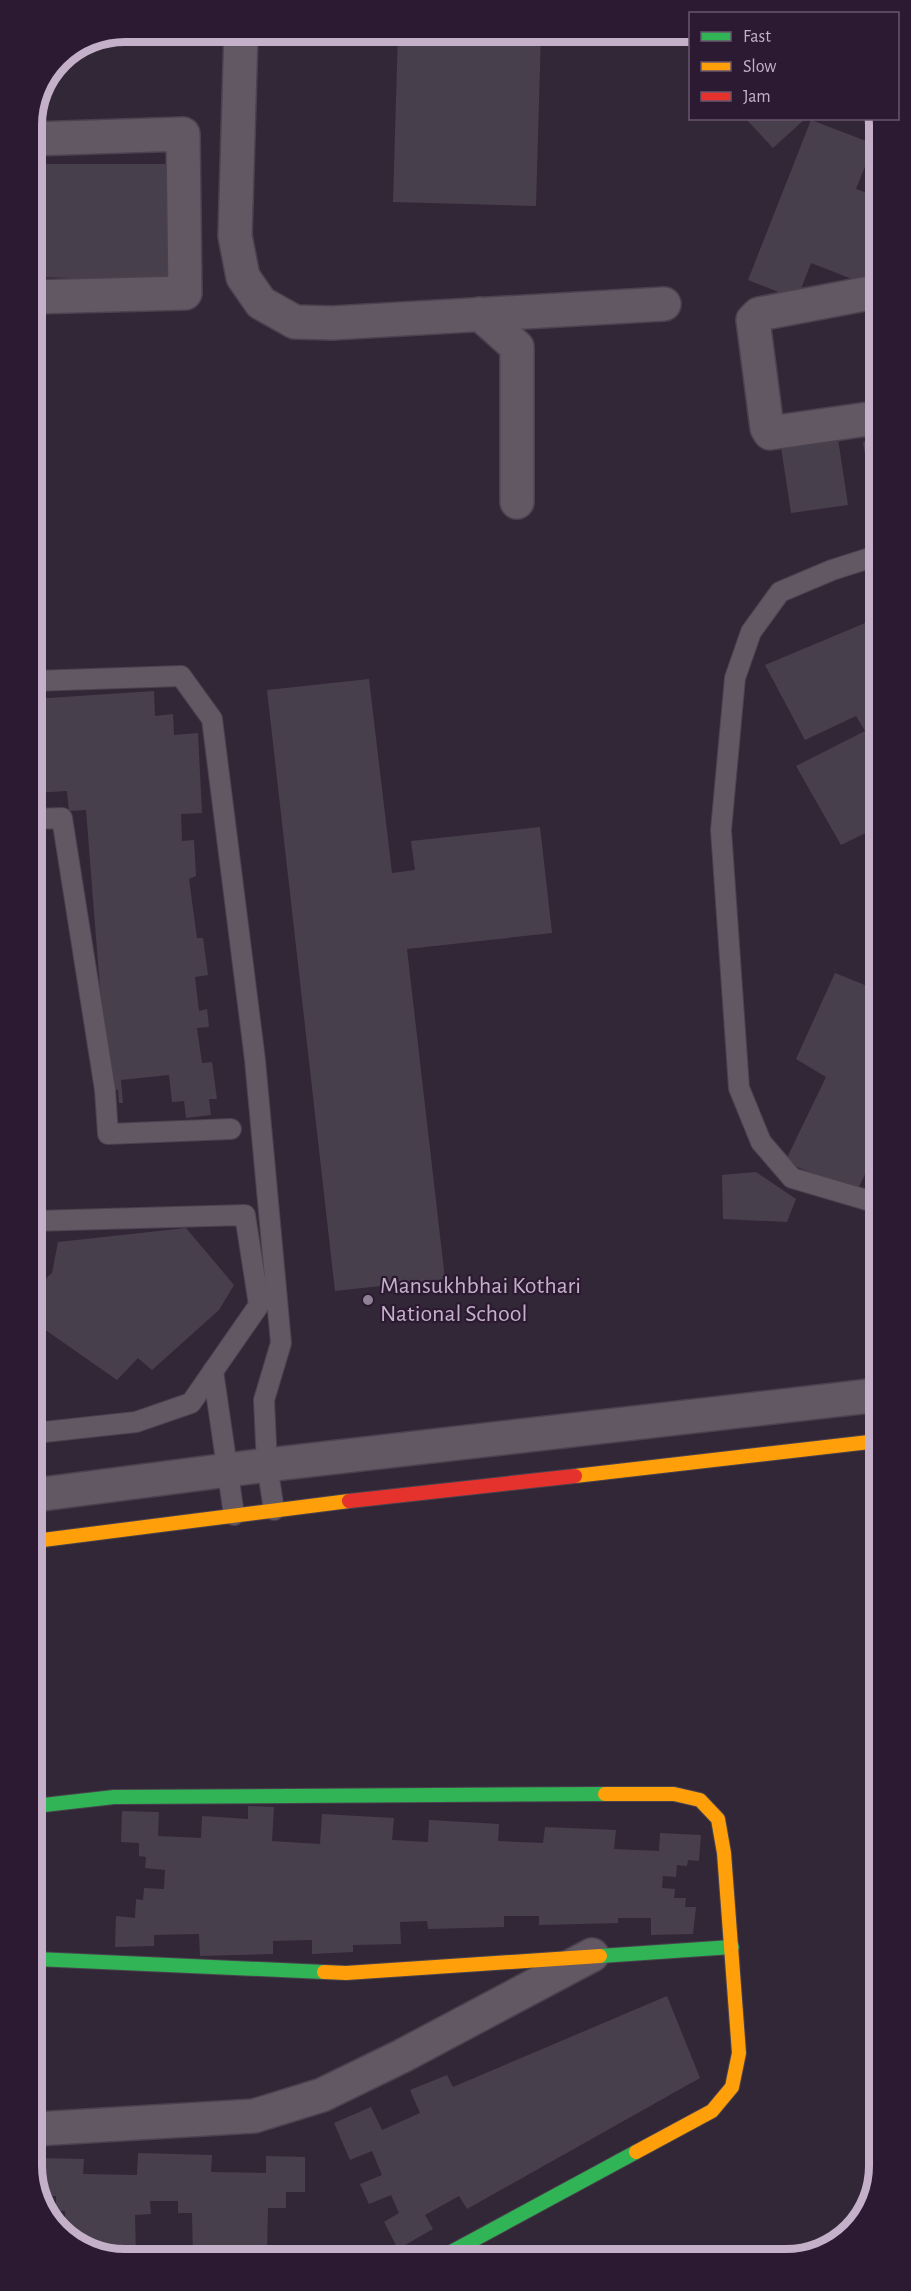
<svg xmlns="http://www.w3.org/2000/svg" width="911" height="2291" font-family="'Alegreya Sans',sans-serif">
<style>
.building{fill:#483f4d}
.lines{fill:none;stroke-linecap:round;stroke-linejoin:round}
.lane-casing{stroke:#4a424e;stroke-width:22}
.street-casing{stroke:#4a424e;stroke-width:36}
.fast-casing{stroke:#4a424e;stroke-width:16}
.slow-casing{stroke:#4a424e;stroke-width:16}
.jam-casing{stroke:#4a424e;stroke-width:16}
.lane{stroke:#615864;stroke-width:20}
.street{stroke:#615864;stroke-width:33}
.fast{stroke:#30b455;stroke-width:14}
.slow{stroke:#ff9f0a;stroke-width:14}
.jam{stroke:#e5322d;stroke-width:14}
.poi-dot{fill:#918096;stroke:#2c1a32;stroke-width:2}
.labels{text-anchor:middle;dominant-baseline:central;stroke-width:4.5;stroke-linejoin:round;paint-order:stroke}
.poi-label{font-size:24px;fill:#c4b0c9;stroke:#2c1a32;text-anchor:start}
.rim{fill:none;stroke:#c4b0c9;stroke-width:8}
</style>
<rect width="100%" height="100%" fill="#322737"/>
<!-- building -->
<g class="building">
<polygon points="398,32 541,32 536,206 393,202"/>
<polygon points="745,118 806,118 773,148"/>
<polygon points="811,120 874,144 856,189 875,196 875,274 870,286 811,263 797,299 748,280"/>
<polygon points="34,164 167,164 167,281 39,277"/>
<polygon points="838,439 848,505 791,513 781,447"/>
<polygon points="875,440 876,497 872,497 863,442"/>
<polygon points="865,623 876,653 870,660 872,677 876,677 876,828 841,845 796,766 865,731 856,716 805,740 765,665"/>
<polygon points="369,679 392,873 415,870 411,841 540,827 552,933 407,949 445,1279 335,1291 267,690"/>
<polygon points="154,691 155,716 173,714 174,735 198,733 202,813 181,814 182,841 194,840 196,876 189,879 197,938 203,938 208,975 195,977 199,1011 207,1009 209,1027 197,1028 202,1063 212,1062 217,1099 209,1099 211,1115 186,1118 184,1101 172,1102 169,1075 121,1080 123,1103 119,1103 118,1090 108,1090 86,810 69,811 67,791 33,793 33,699"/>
<polygon points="835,973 877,990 877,1149 857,1191 785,1162 826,1077 796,1059"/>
<polygon points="756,1172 796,1199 787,1222 723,1219 722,1175"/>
<polygon points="186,1228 234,1285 219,1310 152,1370 138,1358 117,1380 34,1322 34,1289 52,1273 58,1242"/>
<polygon points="248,1806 274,1807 272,1841 320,1844 322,1814 394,1818 392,1840 428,1842 429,1820 499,1824 498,1841 543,1843 545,1827 616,1830 614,1849 659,1851 660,1833 701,1835 699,1861 688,1860 687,1866 677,1865 676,1877 663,1876 662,1888 675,1889 674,1898 686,1898 685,1907 696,1907 693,1934 651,1935 651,1918 618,1918 618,1923 539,1925 539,1916 504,1916 504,1927 428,1929 427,1921 400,1922 401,1944 353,1945 353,1952 312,1954 312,1940 273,1941 273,1954 200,1956 199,1934 154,1935 154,1946 115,1947 116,1916 135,1918 136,1899 143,1900 144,1888 164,1889 165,1870 145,1868 146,1857 139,1856 139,1843 121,1842 122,1811 159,1812 158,1836 201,1838 202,1816 248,1819"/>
<polygon points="667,1996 700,2078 467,2209 459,2196 425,2215 433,2229 398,2249 384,2222 399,2213 391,2195 369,2204 360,2184 382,2175 372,2151 350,2160 334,2123 371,2107 382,2130 420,2113 410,2090 447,2075 453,2087"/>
<polygon points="138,2153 212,2155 211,2172 266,2173 266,2156 305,2157 305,2192 286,2192 286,2208 268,2208 267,2252 285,2252 284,2258 185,2259 185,2256 193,2256 192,2213 178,2213 178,2201 150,2201 151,2214 135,2215 136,2259 118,2259 68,2240 65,2236 65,2211 56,2211 56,2196 36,2196 36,2158 84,2159 83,2174 137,2175"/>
</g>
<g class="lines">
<!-- lane casing -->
<g class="lane-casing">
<g id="lane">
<polyline points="876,556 832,570 780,592 751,632 735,678 721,830 739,1088 761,1142 792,1178 877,1203"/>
<polyline points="33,681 181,676 212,719 255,1060 281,1343 264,1400 267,1465 274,1510"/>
<polyline points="33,819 62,818 105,1090 108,1134 231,1129"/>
<polyline points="34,1221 245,1215 259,1305 191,1403 136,1422 35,1433"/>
<polyline points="213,1371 234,1515"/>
</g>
</g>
<!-- street casing -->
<g class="street-casing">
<g id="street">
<polyline points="241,32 235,236 243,277 261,303 295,322 333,323 664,304"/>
<polyline points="32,139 183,134 185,293 32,297"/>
<polyline points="875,292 759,314 753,320 767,428 770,433 875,418"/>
<polyline points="480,314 517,347 517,502"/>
<polyline points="35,1495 267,1465 878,1395"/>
<polyline points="36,2129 254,2116 322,2095 402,2056 592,1955"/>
</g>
</g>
<!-- fast casing -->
<g class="fast-casing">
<g id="fast">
<polyline points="35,1806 114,1797 605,1794"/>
<polyline points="600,1956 732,1947"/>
<polyline points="36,1959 324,1972"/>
<polyline points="442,2257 636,2152"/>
</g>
</g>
<!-- slow casing -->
<g class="slow-casing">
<g id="slow">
<polyline points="575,1476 878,1441"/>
<polyline points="35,1541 349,1501"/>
<polyline points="605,1794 674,1794 700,1800 718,1819 724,1853 739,2053 732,2087 712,2111 636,2152"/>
<polyline points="324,1972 346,1973 600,1956"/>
</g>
</g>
<!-- jam casing -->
<g class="jam-casing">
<polyline id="jam" points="349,1501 575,1476"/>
</g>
<!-- lane -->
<use href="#lane" class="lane"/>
<!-- street -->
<use href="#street" class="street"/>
<!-- fast -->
<use href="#fast" class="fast"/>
<!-- slow -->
<use href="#slow" class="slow"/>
<!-- jam -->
<use href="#jam" class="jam"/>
</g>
<!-- markers -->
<circle class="poi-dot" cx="368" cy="1300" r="6"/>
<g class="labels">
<!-- poi labels -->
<g class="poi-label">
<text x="380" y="1286">Mansukhbhai Kothari<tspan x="380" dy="28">National School</tspan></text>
</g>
</g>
<!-- crop -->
<path d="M0 0H911V2291H0ZM125 42H786A83 83 0 0 1 869 125V2166A83 83 0 0 1 786 2249H125A83 83 0 0 1 42 2166V125A83 83 0 0 1 125 42Z" fill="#2c1a32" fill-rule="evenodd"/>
<path class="rim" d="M125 42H786A83 83 0 0 1 869 125V2166A83 83 0 0 1 786 2249H125A83 83 0 0 1 42 2166V125A83 83 0 0 1 125 42Z"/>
<!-- legend -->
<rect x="689" y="12" width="210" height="108" fill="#2c1a32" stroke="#69566e" stroke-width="1.5"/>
<rect x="701" y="32" width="30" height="9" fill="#30b455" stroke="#69566e" stroke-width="1.5"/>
<text x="743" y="42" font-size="18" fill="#c4b0c9">Fast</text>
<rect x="701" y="62" width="30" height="9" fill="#ff9f0a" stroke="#69566e" stroke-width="1.5"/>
<text x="743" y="72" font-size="18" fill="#c4b0c9">Slow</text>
<rect x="701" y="92" width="30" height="9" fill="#e5322d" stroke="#69566e" stroke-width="1.5"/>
<text x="743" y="102" font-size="18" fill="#c4b0c9">Jam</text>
</svg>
